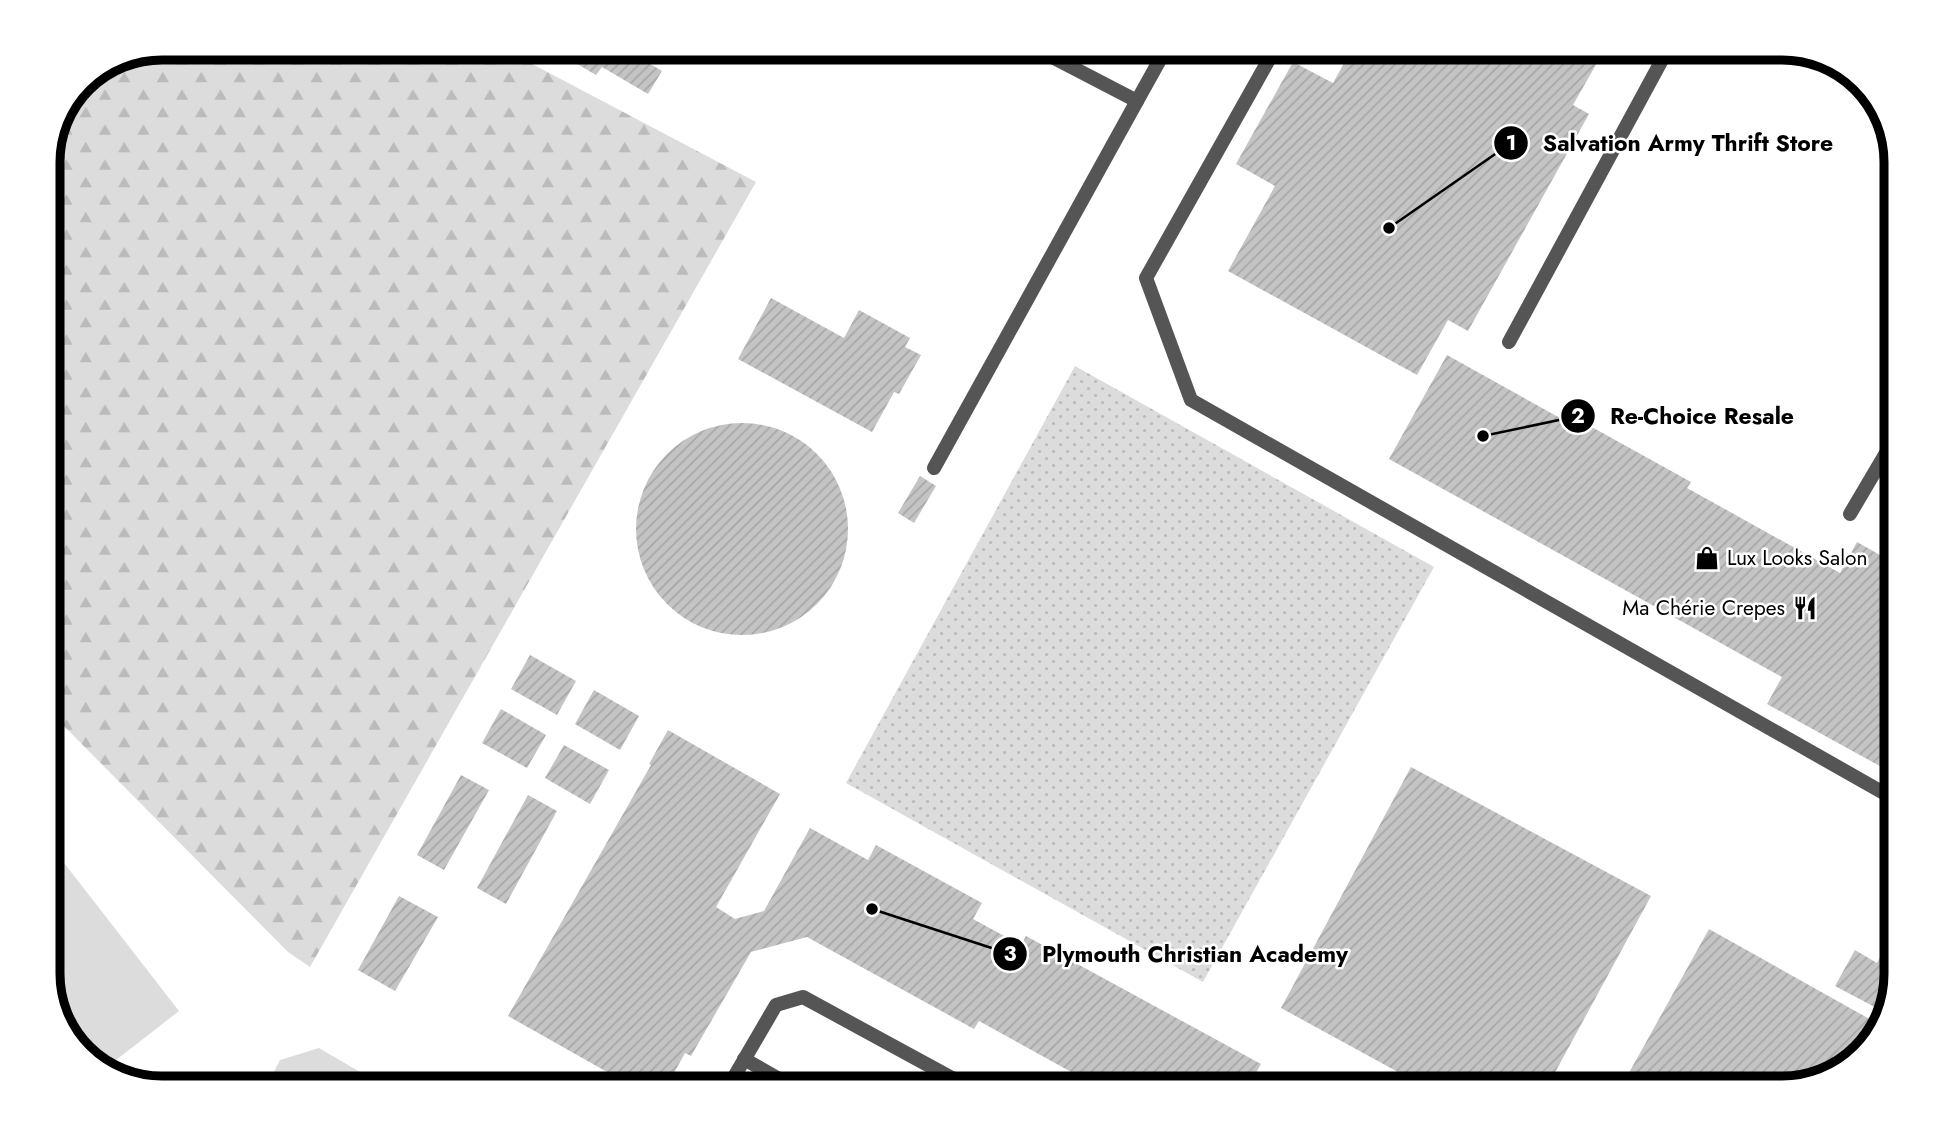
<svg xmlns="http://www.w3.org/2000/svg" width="1943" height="1136" font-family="Jost,sans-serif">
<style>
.grass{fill:url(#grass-dots)}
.forest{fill:url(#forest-firs)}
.pitch{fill:#dcdcdc}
.building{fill:url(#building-hatch)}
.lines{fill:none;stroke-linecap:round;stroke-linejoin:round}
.service{stroke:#555;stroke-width:14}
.labels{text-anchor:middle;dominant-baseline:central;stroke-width:5;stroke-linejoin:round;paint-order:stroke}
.poi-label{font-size:21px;fill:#000;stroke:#fff;text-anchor:start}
.rim{fill:none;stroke:#000;stroke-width:9}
.leader{fill:none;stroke:#000;stroke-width:2.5}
.callout-dot{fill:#000;stroke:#fff;stroke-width:2.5}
.mark-label{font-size:21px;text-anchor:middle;font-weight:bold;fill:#fff}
.callout-label{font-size:23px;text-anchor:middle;font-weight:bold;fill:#000;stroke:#fff;stroke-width:5;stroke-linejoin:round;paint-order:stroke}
</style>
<defs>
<pattern id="grass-dots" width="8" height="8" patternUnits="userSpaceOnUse" patternTransform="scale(1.75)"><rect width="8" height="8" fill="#dcdcdc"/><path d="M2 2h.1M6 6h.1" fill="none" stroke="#bbb" stroke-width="1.8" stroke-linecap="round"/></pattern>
<pattern id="forest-firs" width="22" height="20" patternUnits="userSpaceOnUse" patternTransform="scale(1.75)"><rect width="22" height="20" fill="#dcdcdc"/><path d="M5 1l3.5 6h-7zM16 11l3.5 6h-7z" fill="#bbb"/></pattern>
<pattern id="building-hatch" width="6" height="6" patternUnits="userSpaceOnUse" patternTransform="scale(1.75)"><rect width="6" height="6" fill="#c4c4c4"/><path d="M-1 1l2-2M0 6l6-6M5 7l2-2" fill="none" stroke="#a7a7a7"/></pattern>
</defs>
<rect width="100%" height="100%" fill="#fff"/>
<!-- grass -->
<polygon class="grass" points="1075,366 1434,567 1203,982 846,783"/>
<!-- forest -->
<polygon class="forest" points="161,47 500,47 756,182 310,967 288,952 47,709 47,154 81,80"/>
<!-- pitch -->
<g class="pitch">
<polygon points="47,841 179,1011 102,1071 66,1038 47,982"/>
<polygon points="319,1048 389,1089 265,1089 280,1060"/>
</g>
<!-- building -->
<g class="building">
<polygon points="574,47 653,47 645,61 662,71 648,94 602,67 596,75 567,58"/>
<polygon points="1353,47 1606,47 1573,105 1589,114 1468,331 1448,320 1417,375 1228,271 1275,186 1236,164 1293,62 1333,83"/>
<polygon points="771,298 844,338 859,310 910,338 905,347 921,355 899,394 894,392 872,432 738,359"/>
<polygon points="1447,355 1569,423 1572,416 1691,482 1687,488 1840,573 1857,542 1896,564 1896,754 1887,770 1767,704 1782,677 1389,459"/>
<circle cx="742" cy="529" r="106"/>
<polygon points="920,476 936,486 914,523 898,513"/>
<polygon points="530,655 576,681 557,715 511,689"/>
<polygon points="594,690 639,716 620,750 575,724"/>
<polygon points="501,709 546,735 527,768 482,743"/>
<polygon points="668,730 780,794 716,907 735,919 764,911 810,828 868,860 876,845 982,903 973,919 1021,945 1026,936 1261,1064 1247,1089 1102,1089 979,1021 974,1029 807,937 751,952 691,1056 685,1053 665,1089 630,1089 614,1080 616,1077 508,1016 651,765 649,764"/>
<polygon points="564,745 609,770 590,804 545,778"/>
<polygon points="1411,767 1651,896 1546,1089 1429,1089 1281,1008"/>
<polygon points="461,775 489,790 444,870 417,855"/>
<polygon points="528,795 557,811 506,904 477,888"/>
<polygon points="399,896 438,917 395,991 358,970"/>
<polygon points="1709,929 1882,1026 1881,1031 1839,1073 1782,1089 1620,1089"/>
<polygon points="1855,950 1877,963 1880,957 1896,965 1896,975 1886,1013 1835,986"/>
</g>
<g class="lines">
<!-- service -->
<g class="service">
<polyline points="1033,47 1137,101 1167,47"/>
<polyline points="1276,47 1146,278 1191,400 1896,800"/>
<polyline points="1509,342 1669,47"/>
<polyline points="934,468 1137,101"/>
<polyline points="1850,514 1896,436"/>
<polyline points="744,1059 797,1089"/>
<polyline points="727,1089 776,1005 803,997 972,1089"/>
</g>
</g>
<!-- icons -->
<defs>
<g id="shop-bare" transform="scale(1.89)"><path d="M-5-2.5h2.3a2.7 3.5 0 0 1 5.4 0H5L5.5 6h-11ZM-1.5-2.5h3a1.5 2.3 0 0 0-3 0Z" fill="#000" stroke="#fff" stroke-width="2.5" paint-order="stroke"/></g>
<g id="restaurant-bare" transform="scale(1.89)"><path d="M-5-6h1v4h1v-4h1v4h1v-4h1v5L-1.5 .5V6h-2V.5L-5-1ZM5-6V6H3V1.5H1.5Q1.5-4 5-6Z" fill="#000" stroke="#fff" stroke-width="2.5" paint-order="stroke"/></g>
</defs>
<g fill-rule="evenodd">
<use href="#shop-bare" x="1707" y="558"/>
<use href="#restaurant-bare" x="1805" y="608"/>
</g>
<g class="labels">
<!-- poi labels -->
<g class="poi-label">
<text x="1727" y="558">Lux Looks Salon</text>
<text x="1785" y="608" text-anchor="end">Ma Chérie Crepes</text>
</g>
</g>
<!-- crop -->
<path d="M0 0H1943V1136H0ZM162 60H1782A102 102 0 0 1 1884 162V974A102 102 0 0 1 1782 1076H162A102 102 0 0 1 60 974V162A102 102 0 0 1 162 60Z" fill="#fff" fill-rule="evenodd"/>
<path class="rim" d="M162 60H1782A102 102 0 0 1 1884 162V974A102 102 0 0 1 1782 1076H162A102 102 0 0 1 60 974V162A102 102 0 0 1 162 60Z"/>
<!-- callouts -->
<path class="leader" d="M1389 228L1511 143M1483 436L1578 416M872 909L1010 954"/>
<g class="callout-dot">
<circle cx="1389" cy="228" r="7"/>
<circle cx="1483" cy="436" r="7"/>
<circle cx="872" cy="909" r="7"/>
<circle cx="1511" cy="143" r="18"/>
<circle cx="1578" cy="416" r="18"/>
<circle cx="1010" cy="954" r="18"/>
</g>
<g class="mark-label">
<text x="1511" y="150">1</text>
<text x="1578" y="423">2</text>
<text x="1010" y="961">3</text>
</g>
<g class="callout-label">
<text x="1688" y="151">Salvation Army Thrift Store</text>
<text x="1702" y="424">Re-Choice Resale</text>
<text x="1195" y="962">Plymouth Christian Academy</text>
</g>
</svg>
